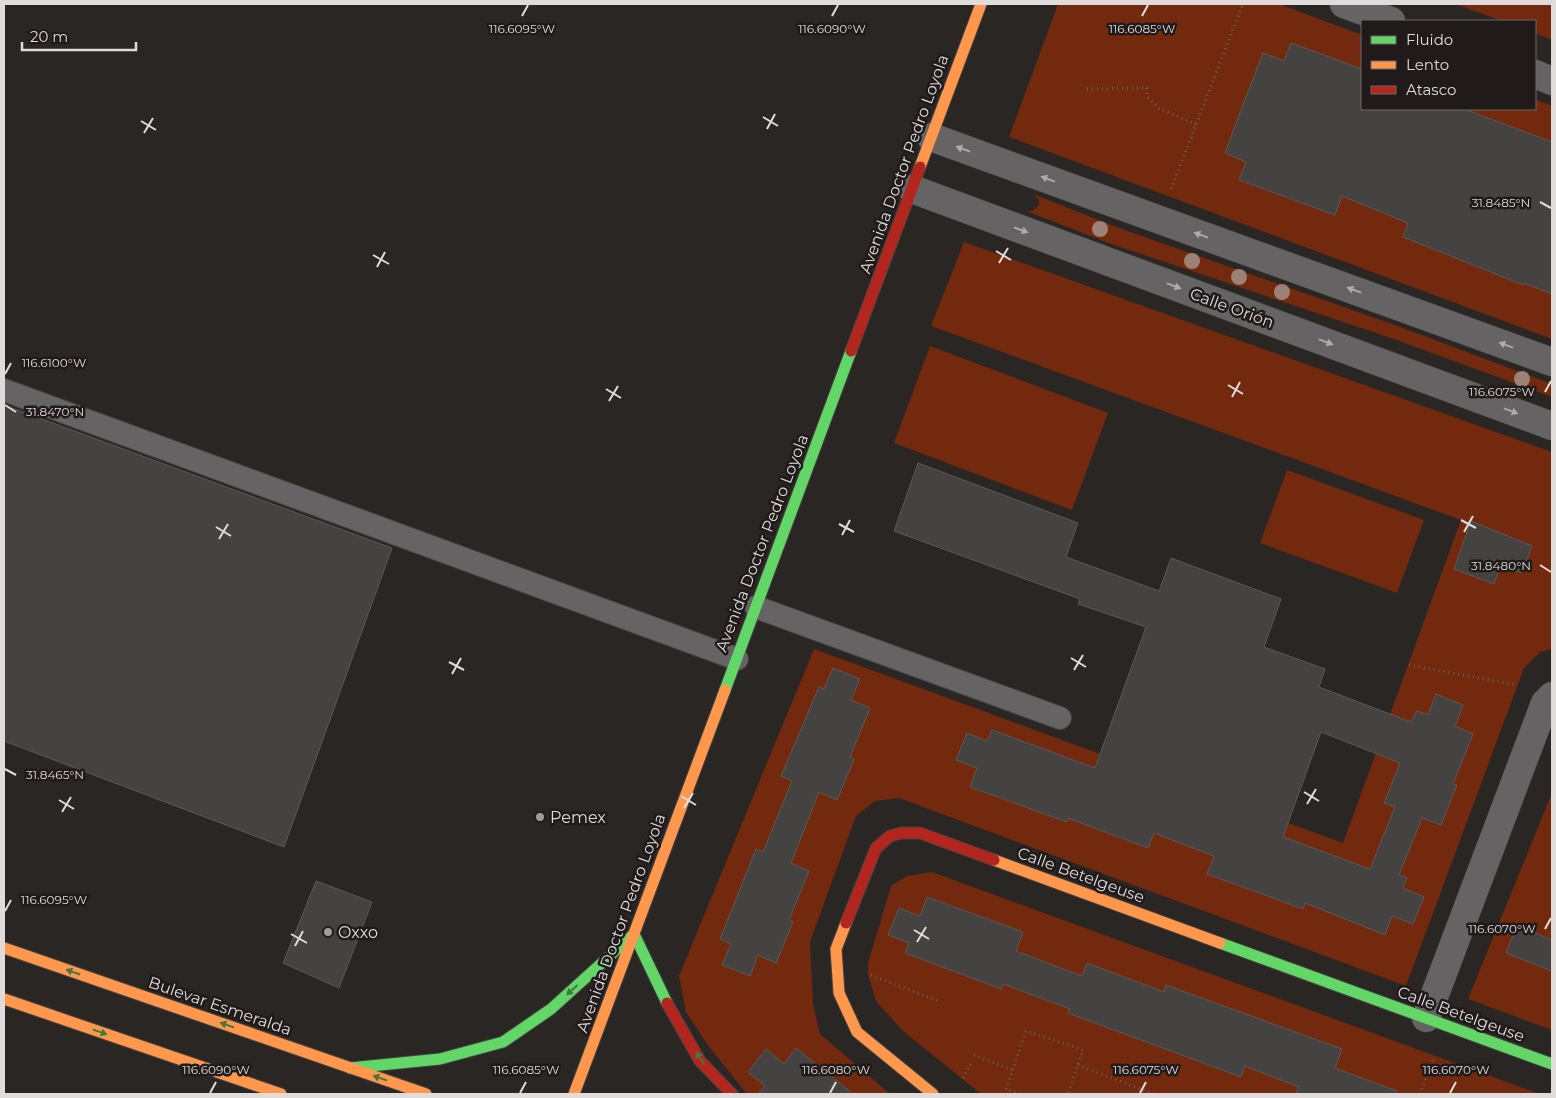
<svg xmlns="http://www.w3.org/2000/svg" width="1556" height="1098" font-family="Montserrat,sans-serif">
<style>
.green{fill:#73290d}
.building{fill:#454341;stroke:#5b5958;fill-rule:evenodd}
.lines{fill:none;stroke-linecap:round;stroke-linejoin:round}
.lane-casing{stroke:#464443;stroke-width:24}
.street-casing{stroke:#464443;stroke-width:29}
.fast-casing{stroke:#464443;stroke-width:13}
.slow-casing{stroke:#464443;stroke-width:13}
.jam-casing{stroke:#464443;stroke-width:13}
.path{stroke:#646261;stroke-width:3;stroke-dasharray:1 4;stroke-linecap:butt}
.lane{stroke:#656363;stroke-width:22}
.street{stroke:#656363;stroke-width:28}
.fast{stroke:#63d668;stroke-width:11}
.slow{stroke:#ff974d;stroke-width:11}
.jam{stroke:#b3261e;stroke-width:11}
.tree{fill:#9d8076}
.oneway{fill:#aeacab}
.oneway2{fill:#427841}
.ticks{fill:none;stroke:#dfdcdb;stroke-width:2}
.poi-dot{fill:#9f9c9b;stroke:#201b1a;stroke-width:2}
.labels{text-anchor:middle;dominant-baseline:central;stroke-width:5;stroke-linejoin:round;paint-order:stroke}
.street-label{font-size:16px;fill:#dfdcdb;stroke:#201b1a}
.poi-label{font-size:16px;fill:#dfdcdb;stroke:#201b1a;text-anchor:start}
.ticks-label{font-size:12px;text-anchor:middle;fill:#dfdcdb;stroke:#201b1a;stroke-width:5;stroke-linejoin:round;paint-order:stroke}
</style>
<rect width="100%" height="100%" fill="#292624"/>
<!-- green -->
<g class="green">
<polygon points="1058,4 1279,4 1362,35 1362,109 1535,109 1535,99 1552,106 1552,339 1009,137"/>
<polygon points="1455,4 1552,4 1552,40 1535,33 1535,21 1502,21"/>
<polygon points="1033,194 1119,228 1395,325 1552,384 1552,397 1391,338 1114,245 1026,211 1032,211 1039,205 1039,200"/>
<polygon points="964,242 1552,452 1552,649 1540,652 1524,668 1406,986 899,798 875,801 856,816 810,942 813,1004 820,1034 890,1094 747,1094 709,1047 686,1012 679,976 814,649 1343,843 1461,520 931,326"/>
<polygon points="930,346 1108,413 1072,510 894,443"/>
<polygon points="1287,470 1424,520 1397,593 1260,543"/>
<polygon points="1552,793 1552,1030 1468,999"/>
<polygon points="932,872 1540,1094 981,1094 903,1031 876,1001 868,974 868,963 891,886 907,876"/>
</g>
<!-- building -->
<g class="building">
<polygon points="1291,43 1362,69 1362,109 1464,109 1552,142 1552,294 1524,283 1523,285 1403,237 1408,223 1342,196 1335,215 1239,180 1246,162 1225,153 1235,126 1263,53 1284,61"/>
<polygon points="4,405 392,548 284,847 4,741"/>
<path d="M918,463L1078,523L1066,557L1159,591L1171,558L1281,599L1264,647L1325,669L1319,687L1411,722L1417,711L1428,715L1436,694L1463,705L1455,726L1473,734L1453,784L1457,785L1441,825L1422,818L1399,875L1407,878L1403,888L1424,897L1413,924L1392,916L1385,935L1305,903L1303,909L1207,874L1214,856L1154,833L1148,848L1068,818L1067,822L970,787L977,768L956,760L967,733L987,741L992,730L1095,768L1146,627L1078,604L1080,599L894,531ZM1321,732L1400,763L1384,803L1395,807L1370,869L1283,837Z"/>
<polygon points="1471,521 1532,546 1522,573 1501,565 1494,584 1454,569"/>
<polygon points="833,668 860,679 851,700 870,708 850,757 854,759 837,800 819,792 791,863 809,871 789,920 793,922 776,963 758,955 750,976 722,965 731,944 720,939 756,849 763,852 792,781 781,776 819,687 824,689"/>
<polygon points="316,881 372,902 339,988 283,963"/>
<polygon points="927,897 1023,932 1016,951 1082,976 1087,963 1164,992 1166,985 1342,1049 1335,1068 1397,1091 1396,1094 1296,1094 1299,1087 1245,1066 1241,1077 1068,1013 1070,1009 1003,984 1001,989 905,953 909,943 888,935 899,908 920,916"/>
<polygon points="1517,926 1552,940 1552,971 1506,953"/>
<polygon points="796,1048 853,1094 758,1094 765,1086 748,1072 766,1049 784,1064"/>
</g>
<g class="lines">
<!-- lane casing -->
<g class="lane-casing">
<g id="lane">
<polyline points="4,390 737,659"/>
<polyline points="756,607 1060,718"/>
</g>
</g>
<!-- street casing -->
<g class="street-casing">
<g id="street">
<polyline points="1344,4 1391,21"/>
<polyline points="1535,74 1552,81"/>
<polyline points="931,137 1552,362"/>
<polyline points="912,189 1552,426"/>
<polyline points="1426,1018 1545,703 1552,696"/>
</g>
</g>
<!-- fast casing -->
<g class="fast-casing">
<g id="fast">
<polyline points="725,690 851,351"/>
<polyline points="1220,943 1552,1064"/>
<polyline points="350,1068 440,1059 503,1042 551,1009 634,934 667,1003"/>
</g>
</g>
<!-- slow casing -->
<g class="slow-casing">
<g id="slow">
<polyline points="920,167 981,4"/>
<polyline points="994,860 1220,943"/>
<polyline points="846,923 836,949 839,993 857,1032 933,1094"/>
<polyline points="4,948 426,1094"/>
<polyline points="4,999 281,1094"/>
<polyline points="574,1094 725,690"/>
</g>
</g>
<!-- jam casing -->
<g class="jam-casing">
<g id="jam">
<polyline points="851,351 920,167"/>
<polyline points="846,923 876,848 890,836 901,833 920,833 994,860"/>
<polyline points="667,1003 700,1061 732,1094"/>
</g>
</g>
<!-- path -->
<g class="path">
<polyline points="1087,89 1147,88 1147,97 1159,108 1197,125"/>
<polyline points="1171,189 1243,4"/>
<polyline points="1409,665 1517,685"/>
<polyline points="871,975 938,1001"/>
<polyline points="974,1055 1012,1070"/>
<polyline points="1078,1065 1154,1094"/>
<polyline points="963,1078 972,1061"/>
<polyline points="1020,1094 1006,1089 1026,1031 1083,1050 1068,1094"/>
<polyline points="1420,1094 1434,1057"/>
</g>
<!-- lane -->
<use href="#lane" class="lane"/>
<!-- street -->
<use href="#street" class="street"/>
<!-- fast -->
<use href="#fast" class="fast"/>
<!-- slow -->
<use href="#slow" class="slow"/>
<!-- jam -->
<use href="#jam" class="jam"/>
</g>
<!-- trees -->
<g class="tree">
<circle cx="1100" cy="229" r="8"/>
<circle cx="1192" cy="261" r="8"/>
<circle cx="1239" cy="277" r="8"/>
<circle cx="1282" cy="292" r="8"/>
<circle cx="1522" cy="379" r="8"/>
</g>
<!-- one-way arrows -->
<defs><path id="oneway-solid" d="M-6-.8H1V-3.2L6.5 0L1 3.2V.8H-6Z" transform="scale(1.25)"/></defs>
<g class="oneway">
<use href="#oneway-solid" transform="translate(963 149) rotate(-161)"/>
<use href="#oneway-solid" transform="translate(1048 179) rotate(-160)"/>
<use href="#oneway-solid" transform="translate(1021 230) rotate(20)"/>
<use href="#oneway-solid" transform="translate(1201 235) rotate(-160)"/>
<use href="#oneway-solid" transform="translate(1174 286) rotate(20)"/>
<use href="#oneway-solid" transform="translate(1354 290) rotate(-160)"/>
<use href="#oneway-solid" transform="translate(1326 342) rotate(20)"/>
<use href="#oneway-solid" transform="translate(1506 345) rotate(-160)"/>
<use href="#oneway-solid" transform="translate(1511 411) rotate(20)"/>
</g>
<g class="oneway2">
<use href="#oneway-solid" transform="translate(73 972) rotate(-161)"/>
<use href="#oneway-solid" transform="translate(572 990) rotate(138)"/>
<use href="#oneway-solid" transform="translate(227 1025) rotate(-161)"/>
<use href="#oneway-solid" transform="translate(100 1032) rotate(19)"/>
<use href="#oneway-solid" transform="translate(700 1058) rotate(-125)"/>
<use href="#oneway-solid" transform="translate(380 1078) rotate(-161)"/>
</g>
<!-- ticks -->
<path class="ticks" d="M522,16L528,5M832,16L838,5M1142,16L1148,5M763,117L778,126M141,121L156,130M767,129L775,114M144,133L153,118M1540,202L1551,208M996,251L1011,260M373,255L389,264M999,263L1008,248M377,267L385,252M5,374L11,363M1228,385L1243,394M606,389L621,398M1545,392L1551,381M1232,397L1240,382M609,401L618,386M5,405L16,412M1461,520L1476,528M839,524L854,532M216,527L231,536M1464,532L1473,516M842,535L850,520M219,539L228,524M1540,565L1551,572M1071,658L1086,667M449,662L464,670M1074,670L1083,655M452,674L461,658M5,769L16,775M1304,792L1319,801M681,796L696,805M59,800L74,809M1307,804L1316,789M684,808L693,793M62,812L71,797M5,911L11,900M1545,929L1551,918M914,930L929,939M291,934L307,943M917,942L926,927M295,946L303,931M210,1093L216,1082M520,1093L526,1082M830,1093L836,1082M1140,1093L1146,1082M1450,1093L1456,1082"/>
<!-- markers -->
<g class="poi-dot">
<circle cx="540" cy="817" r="5"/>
<circle cx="328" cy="932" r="5"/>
</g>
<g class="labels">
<!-- street labels -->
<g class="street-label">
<text transform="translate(904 164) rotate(-70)">Avenida Doctor Pedro Loyola</text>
<text transform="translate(1232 308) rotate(20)">Calle Orión</text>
<text transform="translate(762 543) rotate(-69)">Avenida Doctor Pedro Loyola</text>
<text transform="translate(1081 875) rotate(20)">Calle Betelgeuse</text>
<text transform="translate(621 923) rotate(-70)">Avenida Doctor Pedro Loyola</text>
<text transform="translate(220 1006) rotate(19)">Bulevar Esmeralda</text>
<text transform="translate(1461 1014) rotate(20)">Calle Betelgeuse</text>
</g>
<!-- poi labels -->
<g class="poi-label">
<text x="550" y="817">Pemex</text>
<text x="338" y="932">Oxxo</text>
</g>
</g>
<g class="ticks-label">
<text x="522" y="33">116.6095°W</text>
<text x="832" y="33">116.6090°W</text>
<text x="1142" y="33">116.6085°W</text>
<text x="1501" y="207">31.8485°N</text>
<text x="54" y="367">116.6100°W</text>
<text x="1502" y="396">116.6075°W</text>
<text x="55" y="416">31.8470°N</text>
<text x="1501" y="570">31.8480°N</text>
<text x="55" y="779">31.8465°N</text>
<text x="54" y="904">116.6095°W</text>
<text x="1502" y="933">116.6070°W</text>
<text x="216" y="1074">116.6090°W</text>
<text x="526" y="1074">116.6085°W</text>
<text x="836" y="1074">116.6080°W</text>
<text x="1146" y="1074">116.6075°W</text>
<text x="1456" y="1074">116.6070°W</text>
</g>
<!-- border -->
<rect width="1556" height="1098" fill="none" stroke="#dfdcdb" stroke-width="10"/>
<!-- legend -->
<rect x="1361" y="20" width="175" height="90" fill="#201b1a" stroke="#6c6867"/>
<rect x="1371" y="36" width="25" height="8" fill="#63d668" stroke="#6c6867"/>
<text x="1406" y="45" font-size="15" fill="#dfdcdb">Fluido</text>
<rect x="1371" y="61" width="25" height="8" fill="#ff974d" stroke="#6c6867"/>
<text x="1406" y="70" font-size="15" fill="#dfdcdb">Lento</text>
<rect x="1371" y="86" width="25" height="8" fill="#b3261e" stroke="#6c6867"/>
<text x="1406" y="95" font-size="15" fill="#dfdcdb">Atasco</text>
<!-- scale -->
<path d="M22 42v8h114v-8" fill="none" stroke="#dfdcdb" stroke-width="2.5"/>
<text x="30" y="42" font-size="15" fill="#dfdcdb" stroke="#201b1a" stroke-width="4" paint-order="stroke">20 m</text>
</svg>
